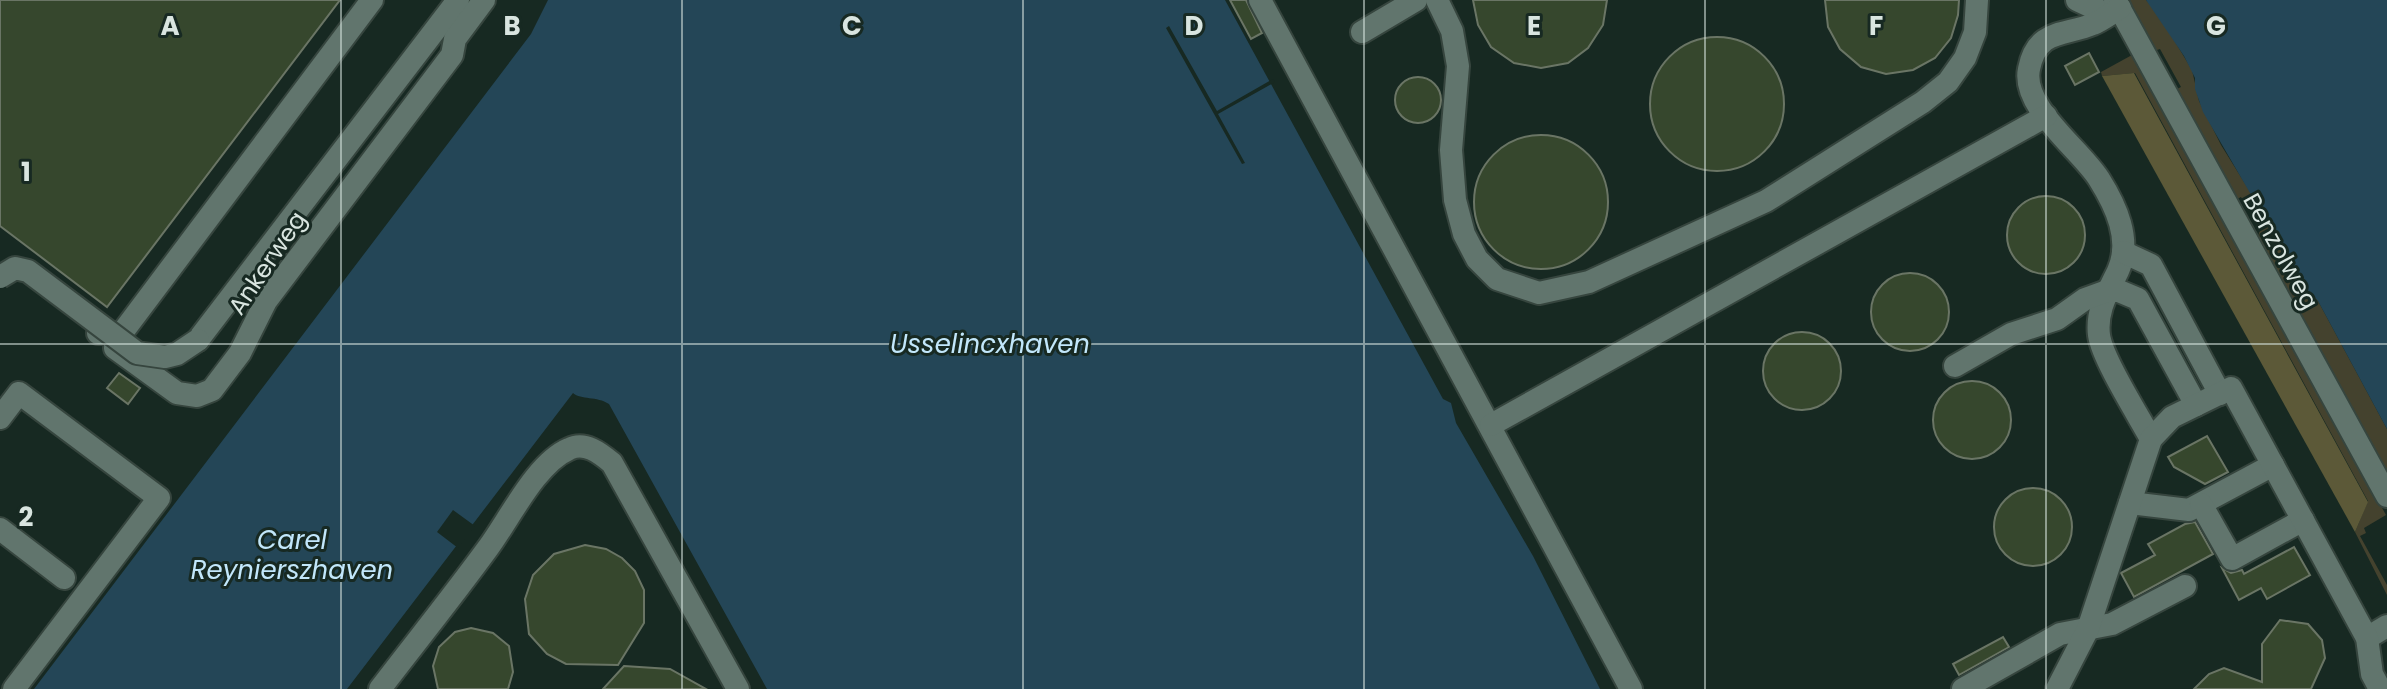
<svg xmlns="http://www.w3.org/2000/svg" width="2387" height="689" font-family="Poppins,sans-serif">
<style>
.green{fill:#44422e}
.forest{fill:#5c5938}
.water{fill:#244657}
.pier{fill:#172922}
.building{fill:#36472d;stroke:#6a7565;stroke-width:2}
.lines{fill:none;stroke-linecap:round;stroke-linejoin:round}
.minor-casing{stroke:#36453e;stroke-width:26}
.minor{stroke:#61756d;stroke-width:22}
.minor-bridge-casing{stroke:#36453e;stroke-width:26;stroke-linecap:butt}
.minor-bridge{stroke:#61756d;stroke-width:22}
.grid{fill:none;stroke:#d9e5e0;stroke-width:2;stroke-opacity:0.55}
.labels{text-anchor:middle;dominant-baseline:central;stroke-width:6;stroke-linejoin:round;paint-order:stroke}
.street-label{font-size:24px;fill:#d9e5e0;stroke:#172922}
.water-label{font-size:26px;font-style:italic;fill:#c2e7fb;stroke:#172922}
.grid-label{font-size:26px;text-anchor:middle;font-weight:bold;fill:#d9e5e0;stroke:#172922;stroke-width:6;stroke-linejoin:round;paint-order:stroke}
</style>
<rect width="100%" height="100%" fill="#172922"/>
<!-- green -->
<g class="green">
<polygon points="2128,0 2146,0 2159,15 2192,70 2199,101 2221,145 2318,301 2387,429 2387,475 2257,239 2260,230 2241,197 2235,200 2175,90 2181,87 2160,49 2154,51"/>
<polygon points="2132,55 2386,515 2364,528 2366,533 2360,536 2387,585 2387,595 2355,532 2368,501 2135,73 2102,76 2101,72"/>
</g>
<!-- forest -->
<polygon class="forest" points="2134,73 2368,502 2355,532 2102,76"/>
<!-- water -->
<g class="water">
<path d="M548,0H1225L1443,399L1451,403L1456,423L1533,556L1600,689H767L609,404C597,396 581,400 573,393L347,689H34L531,34Z"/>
<polygon points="2146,0 2387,0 2387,429 2318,301 2304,286 2203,112 2195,89 2195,78 2184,56"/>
</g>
<!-- pier -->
<g class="pier">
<polygon points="1169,26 1217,111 1273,79 1275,82 1218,114 1245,163 1242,164 1166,28"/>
<polygon points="453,510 475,526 458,548 437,532"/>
</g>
<!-- building -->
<g class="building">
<polygon points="0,0 340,0 107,307 0,226"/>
<polygon points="1230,0 1246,0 1262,33 1251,39"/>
<polygon points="1473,0 1607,0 1603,25 1588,48 1568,63 1541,68 1514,63 1491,47 1478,25"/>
<polygon points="1825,0 1959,0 1958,15 1951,38 1935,58 1913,70 1886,74 1861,67 1840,49 1828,27"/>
<circle cx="1717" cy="104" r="67"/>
<polygon points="2089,53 2099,72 2075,85 2065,66"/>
<circle cx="1418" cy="100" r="23"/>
<circle cx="1541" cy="202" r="67"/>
<circle cx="2046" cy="235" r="39"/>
<circle cx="1910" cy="312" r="39"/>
<circle cx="1802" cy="371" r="39"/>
<polygon points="119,373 140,388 128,404 107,388"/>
<circle cx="1972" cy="420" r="39"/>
<polygon points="2207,436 2228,472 2205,484 2174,467 2168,457"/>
<circle cx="2033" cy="527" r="39"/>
<polygon points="2195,522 2213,554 2134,597 2121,573 2155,555 2148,544 2185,524"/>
<polygon points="585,545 606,549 622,558 635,571 644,590 644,623 618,665 566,664 547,654 529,634 525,599 533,575 554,554"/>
<polygon points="2294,547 2310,575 2267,599 2261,588 2239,600 2222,568 2231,573 2242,570 2244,574"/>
<polygon points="2280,620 2308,624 2322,640 2325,658 2311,689 2194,689 2209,674 2224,668 2262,682 2262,644"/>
<polygon points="471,628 493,633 509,646 513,672 508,689 438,689 433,666 439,647 455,632"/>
<polygon points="2003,637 2009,647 1959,675 1953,664"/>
<polygon points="624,666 670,669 706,689 603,689"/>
</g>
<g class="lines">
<!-- minor casing -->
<g class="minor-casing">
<g id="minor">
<polyline points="1260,0 1631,689"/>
<polyline points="1437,0 1452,31 1458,66 1451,150 1455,200 1464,234 1477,259 1497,279 1539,293 1589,282 1766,201 1923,102 1948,82 1965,58 1975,32 1977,0"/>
<polyline points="2077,0 2109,15"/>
<polyline points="2115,0 2387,496"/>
<path d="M2120,8C2111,13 2103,20 2093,24C2065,36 2037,28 2029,69C2021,107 2080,149 2099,179C2116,206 2132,240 2118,271C2108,292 2096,310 2099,335C2102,358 2138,415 2151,439"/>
<polyline points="1362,32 1416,0"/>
<polyline points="2123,252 2151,265 2220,394"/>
<polyline points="98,333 122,333 372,0"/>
<polyline points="198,340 458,0"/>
<polyline points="115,348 177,393 197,396 212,390 240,353 266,301 452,55 455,39 484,0"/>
<polyline points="1955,366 2011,334 2057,319 2085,299 2107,291 2119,291 2138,299 2196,405"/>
<polyline points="0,418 19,393 159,498 14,689"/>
<polyline points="1491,425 2046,116"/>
<polyline points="2130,503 2189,510 2273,465"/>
<polyline points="2201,504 2232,559 2303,520"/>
<polyline points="0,529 64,578"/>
<polyline points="2367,638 2387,626"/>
<path d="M380,689C416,642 453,596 488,548C509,520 536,463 569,449C585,441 600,453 612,463L738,689"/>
<polyline points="1963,689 2060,634 2112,624 2185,586"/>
<polyline points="2057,689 2088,629 2151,439 2172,417 2231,388 2367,638 2372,674 2380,689"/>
</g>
</g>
<!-- minor -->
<use href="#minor" class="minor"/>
<!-- minor-bridge casing -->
<g class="minor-bridge-casing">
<polyline id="minor-bridge" points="0,277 15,268 28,271 137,353 165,357 177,354 198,340"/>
</g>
<!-- minor-bridge -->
<use href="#minor-bridge" class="minor-bridge"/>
</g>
<!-- grid -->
<path class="grid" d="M341,0V689M682,0V689M1023,0V689M1364,0V689M1705,0V689M2046,0V689M0,344H2387"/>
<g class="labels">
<!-- street labels -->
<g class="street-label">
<text transform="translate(2281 251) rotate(61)">Benzolweg</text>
<text transform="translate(267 263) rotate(-56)">Ankerweg</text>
</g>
<!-- water labels -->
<g class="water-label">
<text x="990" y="344">Usselincxhaven</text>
<text x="292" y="540">Carel<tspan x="292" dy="30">Reynierszhaven</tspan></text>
</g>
</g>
<g class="grid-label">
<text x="170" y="35">A</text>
<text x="512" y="35">B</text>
<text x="852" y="35">C</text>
<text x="1194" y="35">D</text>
<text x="1534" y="35">E</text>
<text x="1876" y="35">F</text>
<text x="2216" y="35">G</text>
<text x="26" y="181">1</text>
<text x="26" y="526">2</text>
</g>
</svg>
